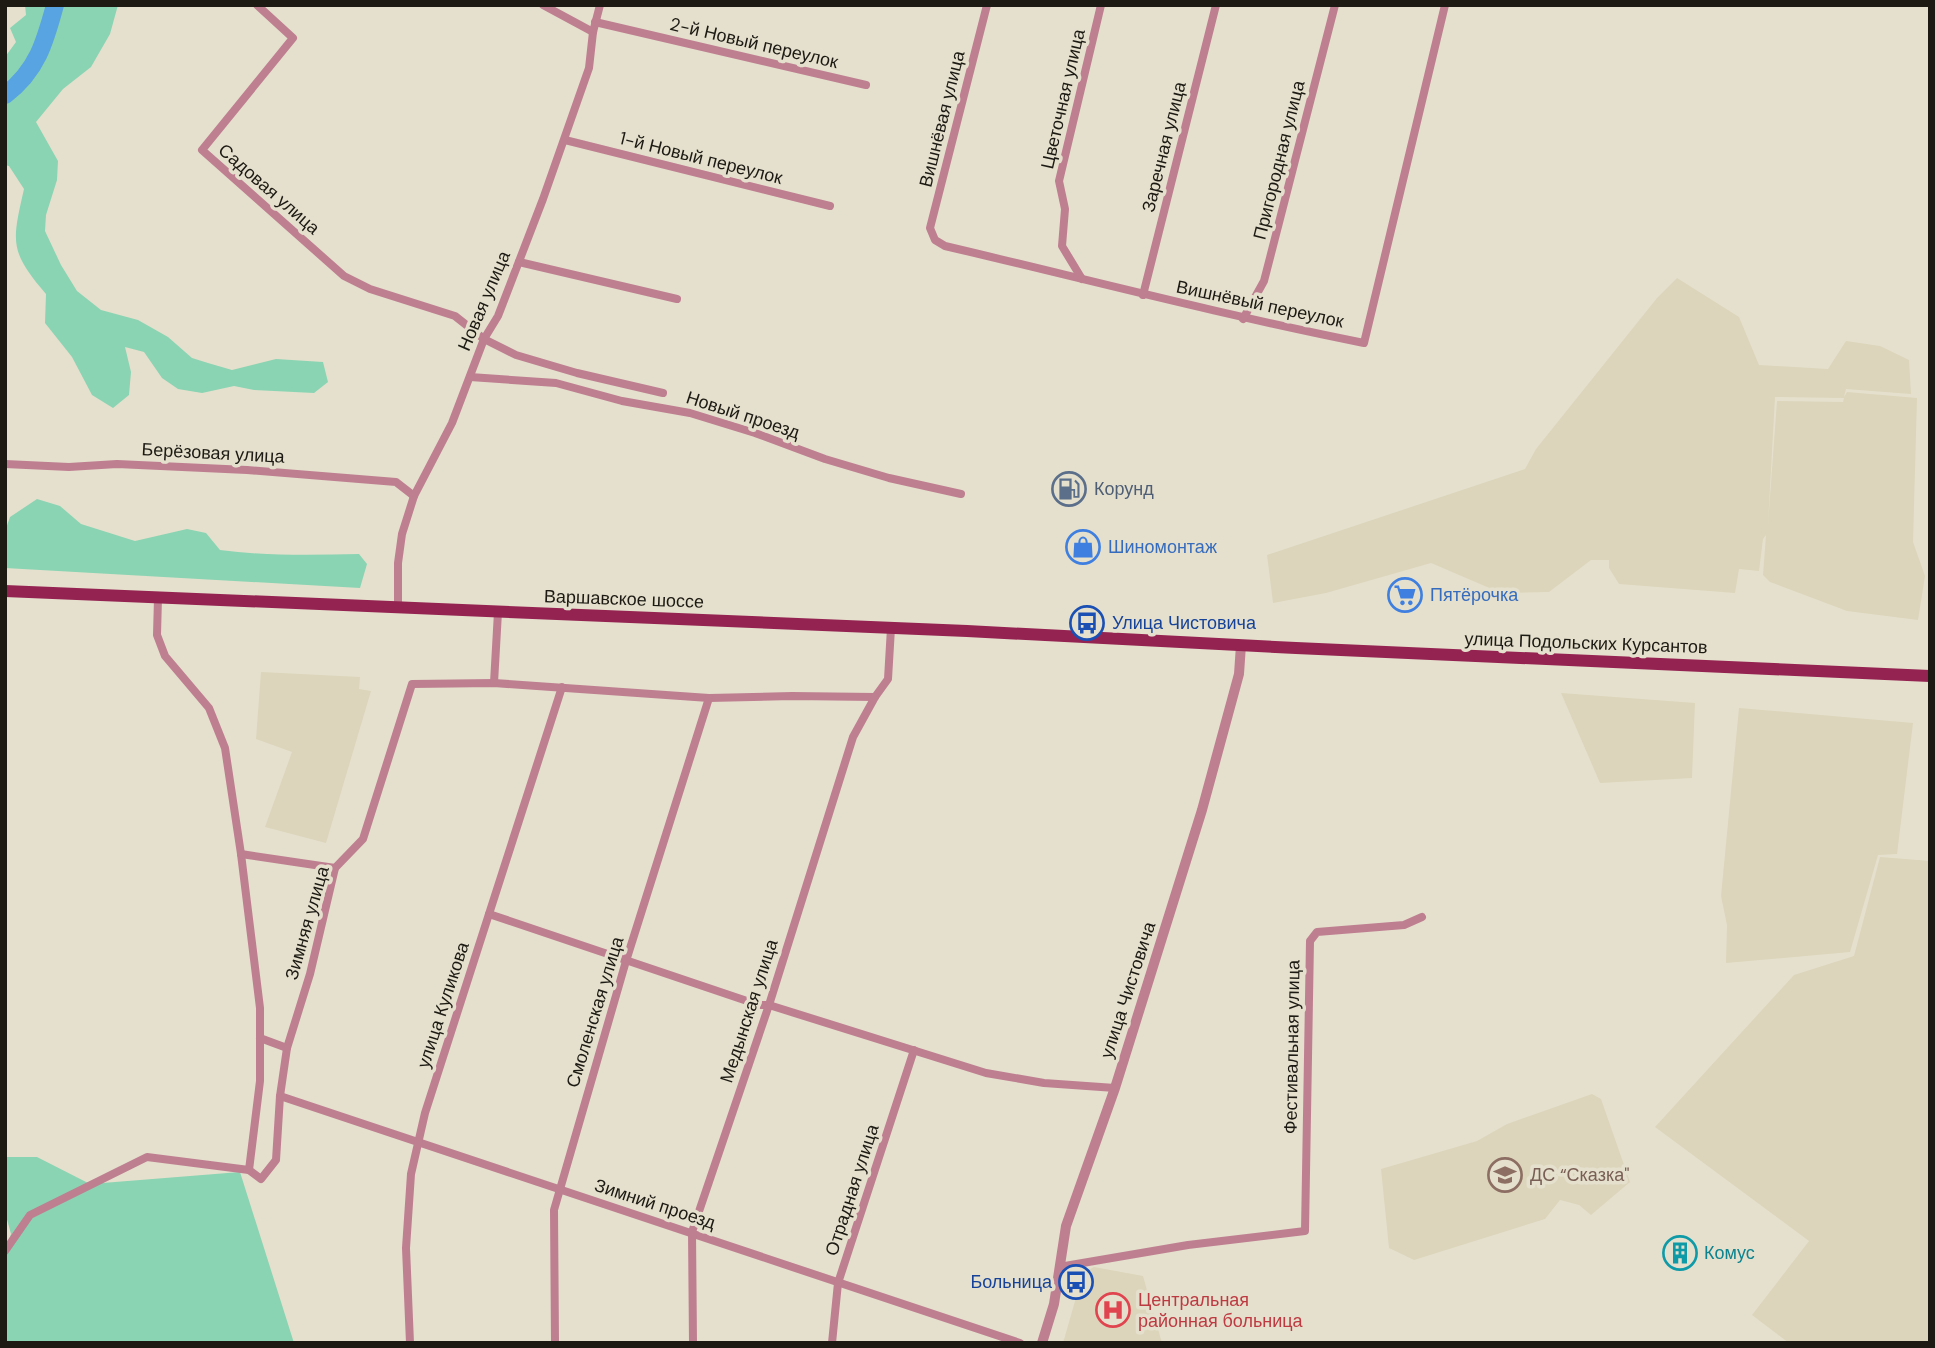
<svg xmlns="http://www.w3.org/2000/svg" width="1935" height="1348" font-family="'DM Sans',sans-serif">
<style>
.built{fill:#dcd5bb;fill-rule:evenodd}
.green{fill:#8ad4b3}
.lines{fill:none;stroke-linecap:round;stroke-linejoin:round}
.river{stroke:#58a3e1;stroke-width:18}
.minor{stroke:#be7f91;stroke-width:8}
.tertiary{stroke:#be7f91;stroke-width:10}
.primary{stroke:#942351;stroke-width:12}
.labels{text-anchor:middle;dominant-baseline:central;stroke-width:7;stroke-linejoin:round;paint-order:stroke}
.street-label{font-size:18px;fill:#1c1a13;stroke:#e5e0cd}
.service-label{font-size:18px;fill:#4e5e75;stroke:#e5e0cd;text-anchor:start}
.shop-label{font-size:18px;fill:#366cbe;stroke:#e5e0cd;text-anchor:start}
.transit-label{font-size:18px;fill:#164399;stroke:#e5e0cd;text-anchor:start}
.education-label{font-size:18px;fill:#785e54;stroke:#e5e0cd;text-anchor:start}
.culture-label{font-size:18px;fill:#0d838f;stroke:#e5e0cd;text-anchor:start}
.health-label{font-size:18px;fill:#be3a42;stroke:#e5e0cd;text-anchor:start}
</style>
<rect width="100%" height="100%" fill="#e5e0cd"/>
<!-- built -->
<g class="built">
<path d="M1677,278L1739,317L1759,365L1828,369L1846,341L1880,346L1909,360L1911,394L1846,389L1844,397L1847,392L1917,398L1913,542L1925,576L1918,620L1847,611L1770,582L1763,575L1766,535L1763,539L1759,571L1739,569L1735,593L1619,584L1609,568V560H1591L1549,592L1501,593L1431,563L1326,593L1273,603L1267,555L1525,469L1536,449L1657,298ZM1775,397L1844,398L1843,402L1777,401L1768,524Z"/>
<polygon points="261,672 360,677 359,689 371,691 326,843 265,827 292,752 256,739"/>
<polygon points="1561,693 1695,703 1692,778 1600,783"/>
<polygon points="1739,708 1913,723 1897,854 1878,855 1850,952 1726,963 1727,925 1721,896"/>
<polygon points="1880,857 1930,861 1930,1343 1789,1343 1752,1315 1809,1241 1655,1127 1794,975 1854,956"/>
<polygon points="1592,1094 1601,1099 1630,1182 1591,1215 1579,1205 1560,1200 1545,1219 1414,1260 1389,1248 1381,1169 1477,1141 1507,1124"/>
<polygon points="1094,1267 1143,1276 1162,1343 1063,1343 1083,1273"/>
</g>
<!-- green -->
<g class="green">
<path d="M25,5H118L110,34L91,67L63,89L36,122L58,161L57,180L46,215L45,231L61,265L77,291L101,310L138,320L168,337L192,358L208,363L232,370L276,359L323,362L328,382L314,393L254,390L234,386L202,393L178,389L162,378L144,352L125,347L131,372L129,395L113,408L92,395L72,357L45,323L46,294C9,251 12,242 24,189L9,166L5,165V57L16,42L10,28L26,15Z"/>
<path d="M37,499L60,506L81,524L135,541L187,529L206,533L220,550C266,556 312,555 359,554L367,564L360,588L5,568V531L10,517Z"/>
<polygon points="5,1157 37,1157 90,1184 240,1172 294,1343 5,1343 5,1251 11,1234 5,1212"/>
</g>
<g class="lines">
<!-- river -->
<path class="river" d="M5,95C37,71 45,42 55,5"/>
<!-- minor -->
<g class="minor">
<polyline points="257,5 293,38 202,150 344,276 370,289 455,316 484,339 516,355 577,373 663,393"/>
<polyline points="543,5 593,32"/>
<path d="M987,5L930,228L935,240L945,246C1085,279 1223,315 1364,343L1445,5"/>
<polyline points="595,22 866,85"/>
<polyline points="565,140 830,206"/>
<polyline points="519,262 677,299"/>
<polyline points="1082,279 1062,246 1065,209 1059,181 1101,5"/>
<polyline points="1143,295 1216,5"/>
<polyline points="1243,319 1264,281 1335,5"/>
<polyline points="470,377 556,383 622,401 690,413 755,433 825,459 889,478 961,494"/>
<polyline points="5,464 69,467 117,464 247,470 396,482 414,496"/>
<polyline points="158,598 157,635 165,656 209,708 225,748 241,854 260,1008 260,1081 249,1170 261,1179 276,1160 280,1096 287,1048 310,974 335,868 363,839 412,684 494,683 709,698 792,696 875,697 888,679 891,628"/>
<polyline points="398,607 398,563 402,534 414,496 452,423 484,339 498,316 543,199 589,68 593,32 600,5"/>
<polyline points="494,683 498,612"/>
<polyline points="241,854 335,868"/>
<polyline points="489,914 759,1005 769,1005 986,1073 1044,1083 1115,1088"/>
<polyline points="260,1038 287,1048"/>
<polyline points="280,1096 1020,1343"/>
<polyline points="5,1251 30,1215 147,1157 249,1170"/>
<polyline points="1059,1267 1188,1245 1305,1231 1310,941 1317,932 1404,925 1422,917"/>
<polyline points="410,1343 406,1248 411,1174 425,1113 562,687"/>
<polyline points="555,1343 554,1210 626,961 709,698"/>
<polyline points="693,1343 692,1232 769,1005 853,737 875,697"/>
<polyline points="832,1343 838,1283 914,1050"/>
</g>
<!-- tertiary -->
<polyline class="tertiary" points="1042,1343 1054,1304 1066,1226 1115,1088 1202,810 1239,674 1241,645"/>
<!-- primary -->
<polyline class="primary" points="5,591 967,631 1296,648 1930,676"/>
</g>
<!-- icons -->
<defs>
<g id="fuel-ring" transform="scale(1.75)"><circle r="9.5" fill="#e5e0cd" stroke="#5c6f8a" stroke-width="1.5"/><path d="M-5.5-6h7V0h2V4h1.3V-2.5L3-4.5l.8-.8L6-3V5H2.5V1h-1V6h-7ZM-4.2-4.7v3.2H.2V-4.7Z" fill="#5c6f8a"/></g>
<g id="shop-ring" transform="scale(1.75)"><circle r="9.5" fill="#e5e0cd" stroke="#3f7fe0" stroke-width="1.5"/><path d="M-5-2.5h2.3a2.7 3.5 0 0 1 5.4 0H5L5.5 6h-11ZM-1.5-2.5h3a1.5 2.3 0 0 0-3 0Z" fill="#3f7fe0"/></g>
<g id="supermarket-ring" transform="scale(1.75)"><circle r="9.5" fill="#e5e0cd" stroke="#3f7fe0" stroke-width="1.5"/><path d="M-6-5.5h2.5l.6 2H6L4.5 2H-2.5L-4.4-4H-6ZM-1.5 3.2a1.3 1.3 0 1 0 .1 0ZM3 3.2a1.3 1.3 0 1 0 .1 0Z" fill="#3f7fe0"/></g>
<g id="bus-ring" transform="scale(1.75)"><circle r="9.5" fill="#e5e0cd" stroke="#1a4fb4" stroke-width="1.5"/><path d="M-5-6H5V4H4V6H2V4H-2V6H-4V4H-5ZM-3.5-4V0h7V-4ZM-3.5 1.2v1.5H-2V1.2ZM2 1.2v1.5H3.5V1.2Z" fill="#1a4fb4"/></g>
<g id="school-ring" transform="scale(1.75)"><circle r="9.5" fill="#e5e0cd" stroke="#8d6e63" stroke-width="1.5"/><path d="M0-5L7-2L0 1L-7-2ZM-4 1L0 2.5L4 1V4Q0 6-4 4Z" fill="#8d6e63"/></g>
<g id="building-ring" transform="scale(1.75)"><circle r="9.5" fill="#e5e0cd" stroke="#0f9aa8" stroke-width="1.5"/><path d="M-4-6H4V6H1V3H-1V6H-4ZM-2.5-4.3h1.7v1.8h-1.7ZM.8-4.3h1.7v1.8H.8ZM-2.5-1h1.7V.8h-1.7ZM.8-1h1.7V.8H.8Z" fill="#0f9aa8"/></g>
<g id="hospital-ring" transform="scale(1.75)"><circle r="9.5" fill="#e5e0cd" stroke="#e0444e" stroke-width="1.5"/><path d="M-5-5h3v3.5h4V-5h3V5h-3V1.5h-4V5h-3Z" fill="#e0444e"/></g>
</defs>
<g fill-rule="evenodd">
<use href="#fuel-ring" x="1069" y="489"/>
<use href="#shop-ring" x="1083" y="547"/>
<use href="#supermarket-ring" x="1405" y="595"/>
<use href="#bus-ring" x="1087" y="623"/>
<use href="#school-ring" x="1505" y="1175"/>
<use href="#building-ring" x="1680" y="1253"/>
<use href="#bus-ring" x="1076" y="1282"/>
<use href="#hospital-ring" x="1113" y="1310"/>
</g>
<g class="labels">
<!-- street labels -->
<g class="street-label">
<text transform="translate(754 43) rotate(13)">2-й Новый переулок</text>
<text transform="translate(1063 99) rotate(-77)">Цветочная улица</text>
<text transform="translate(942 119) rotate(-76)">Вишнёвая улица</text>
<text transform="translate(1164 147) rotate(-76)">Заречная улица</text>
<text transform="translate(701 158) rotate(14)">1-й Новый переулок</text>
<text transform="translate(1279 160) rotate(-76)">Пригородная улица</text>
<text transform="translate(269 189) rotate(41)">Садовая улица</text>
<text transform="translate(484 301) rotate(-67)">Новая улица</text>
<text transform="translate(1260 304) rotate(12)">Вишнёвый переулок</text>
<text transform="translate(743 415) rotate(18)">Новый проезд</text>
<text transform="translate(213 453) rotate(3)">Берёзовая улица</text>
<text transform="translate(624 599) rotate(2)">Варшавское шоссе</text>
<text transform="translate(1586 643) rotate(2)">улица Подольских Курсантов</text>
<text transform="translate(307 923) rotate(-74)">Зимняя улица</text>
<text transform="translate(1128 990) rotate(-72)">улица Чистовича</text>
<text transform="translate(443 1005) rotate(-72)">улица Куликова</text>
<text transform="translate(749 1011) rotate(-72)">Медынская улица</text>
<text transform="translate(595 1012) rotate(-73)">Смоленская улица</text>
<text transform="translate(1292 1047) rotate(-89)">Фестивальная улица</text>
<text transform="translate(852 1190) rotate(-72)">Отрадная улица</text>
<text transform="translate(655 1204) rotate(18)">Зимний проезд</text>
</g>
<!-- service labels -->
<g class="service-label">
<text x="1094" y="489">Корунд</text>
</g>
<!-- shop labels -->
<g class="shop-label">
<text x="1108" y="547">Шиномонтаж</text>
<text x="1430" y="595">Пятёрочка</text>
</g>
<!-- transit labels -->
<g class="transit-label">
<text x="1112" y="623">Улица Чистовича</text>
<text x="1052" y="1282" text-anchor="end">Больница</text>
</g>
<!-- education labels -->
<g class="education-label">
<text x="1530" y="1175">ДС “Сказка"</text>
</g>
<!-- culture labels -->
<g class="culture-label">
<text x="1704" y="1253">Комус</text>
</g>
<!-- health labels -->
<g class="health-label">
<text x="1138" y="1300">Центральная<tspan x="1138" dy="21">районная больница</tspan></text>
</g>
</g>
<!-- border -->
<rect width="1935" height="1348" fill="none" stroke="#1c1a13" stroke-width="14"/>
</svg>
